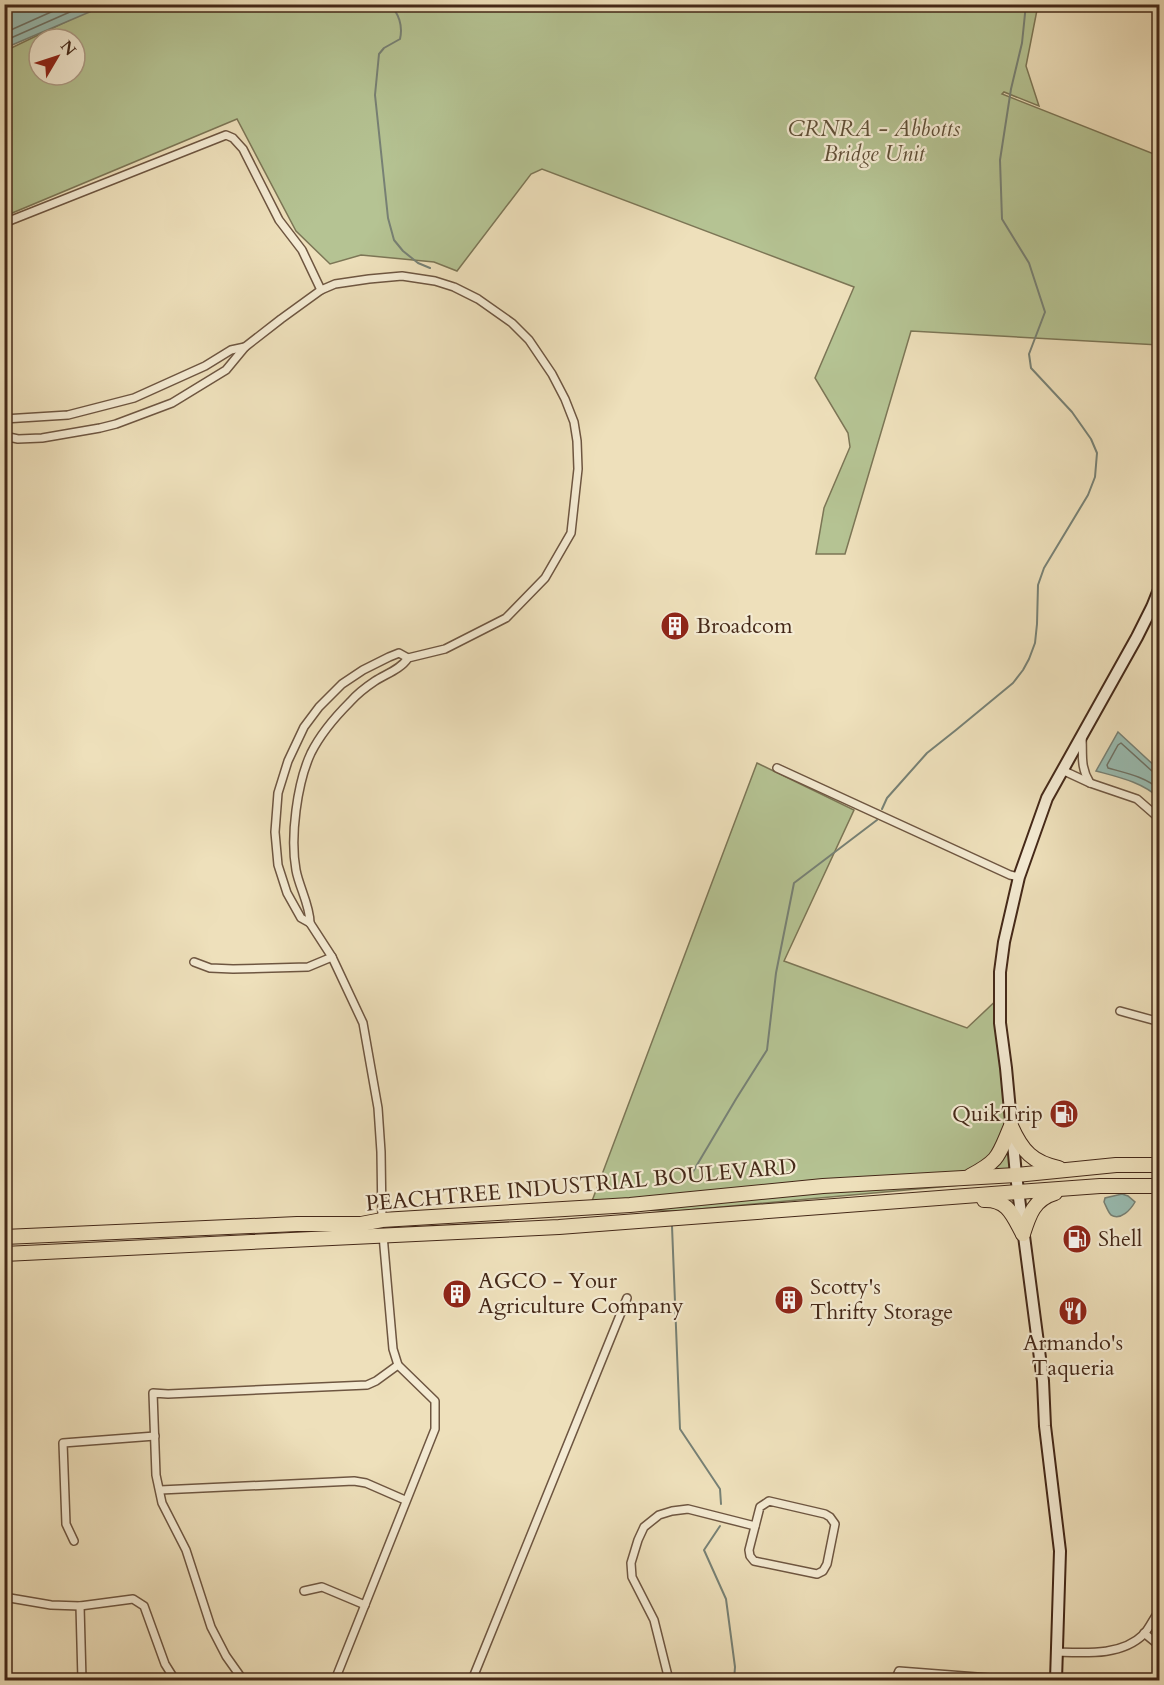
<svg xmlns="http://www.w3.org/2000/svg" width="1164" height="1685" font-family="Cardo,serif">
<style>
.green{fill:#b5c393;stroke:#7c7656;stroke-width:1.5;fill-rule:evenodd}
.water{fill:#99bdb3;stroke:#778175;stroke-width:1.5}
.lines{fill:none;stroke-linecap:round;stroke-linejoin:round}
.shore{stroke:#6e7266;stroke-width:1.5}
.stream{stroke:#778175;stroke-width:2}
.street-casing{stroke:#6e5641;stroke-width:10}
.secondary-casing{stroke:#442818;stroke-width:14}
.highway-casing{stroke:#442818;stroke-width:16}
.street{stroke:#f4ebd3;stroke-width:7}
.secondary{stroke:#f4ebd3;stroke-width:10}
.highway{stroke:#eee0bb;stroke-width:14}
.labels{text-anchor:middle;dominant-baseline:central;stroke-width:4.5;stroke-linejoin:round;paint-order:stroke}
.park-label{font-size:22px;font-style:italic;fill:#604f37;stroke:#f4ebd3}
.poi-label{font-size:22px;fill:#442818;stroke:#f4ebd3;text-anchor:start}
.street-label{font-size:22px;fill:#442818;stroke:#f4ebd3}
</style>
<rect width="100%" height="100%" fill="#eee0bb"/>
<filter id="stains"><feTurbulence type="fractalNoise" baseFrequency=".00333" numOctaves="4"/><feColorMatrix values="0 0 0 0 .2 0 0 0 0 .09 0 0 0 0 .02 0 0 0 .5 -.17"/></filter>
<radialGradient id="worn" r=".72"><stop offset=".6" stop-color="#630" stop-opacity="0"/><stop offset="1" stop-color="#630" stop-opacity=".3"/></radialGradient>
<!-- green -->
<g class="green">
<path d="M106,5H1038L1026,66L1039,106L1004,92L1002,94L1159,156V345L911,331L845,554H816L824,508L850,447L848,433L815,378L854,287L542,169L531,174L457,271L434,262L361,255L330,264L296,231L237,119L5,216V51L88,11ZM39,39H75V75H39Z"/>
<polygon points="757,763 854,810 784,961 967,1028 1002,995 1015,1180 678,1211 589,1209"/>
</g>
<!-- water -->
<g class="water">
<polygon points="5,4 106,4 106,5 5,48"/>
<path d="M1118,732L1159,770V798C1142,782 1118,777 1096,771Z"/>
<path d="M1122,1194L1128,1196L1135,1202C1131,1209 1121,1221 1111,1215C1108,1212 1106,1206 1104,1202L1105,1198Z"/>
</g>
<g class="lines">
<!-- shore -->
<g class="shore">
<polyline points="4,33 69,4"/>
<polyline points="4,41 88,4"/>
<path d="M1160,774L1153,772L1121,743L1118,745L1107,765L1108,768C1126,773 1146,777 1160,790"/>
</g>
<!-- stream -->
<g class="stream">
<path d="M389,4C399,13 403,26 400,39L384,48L379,54L375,95L388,218L394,240L403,251L418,263L430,268"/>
<polyline points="882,809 887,798 927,753 956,730 1013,683 1023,670 1029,659 1035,643 1037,624 1038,585 1044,568 1088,495 1095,477 1097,453 1091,439 1072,412 1031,368 1029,354 1045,312 1029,263 1002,219 1000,160 1011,89 1022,43 1026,4"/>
<polyline points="691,1175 736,1099 767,1050 776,973 794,883 877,820"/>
<polyline points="672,1226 680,1429 720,1489 721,1504"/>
<polyline points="720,1526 704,1550 726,1599 735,1667 734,1680"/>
</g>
<!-- street casing -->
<g class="street-casing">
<g id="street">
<polyline points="4,223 226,135 233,138 243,149 279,220 302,250 321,290"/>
<polyline points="4,419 68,415 134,398 205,366 231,350 245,347"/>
<path d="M4,436L18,439L42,438L100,428L116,424L172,403L226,370L245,347L281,319L321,290L335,284L369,279L402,276L435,281L454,287L478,299L512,323L529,340L552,374L565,399L574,422L577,441L578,469L571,533L545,578L506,618L445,649L408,658C401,669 386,674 375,681C366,687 357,694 350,702C336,716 320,735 311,753C297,783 290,837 296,870C299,887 310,905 310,923"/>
<path d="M1082,737C1083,755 1080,767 1090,783"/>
<polyline points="777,768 1010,875 1019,877"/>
<polyline points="1062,770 1090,783 1137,799 1160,819"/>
<polyline points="194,962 210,968 233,969 308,967 332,957"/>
<polyline points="1120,1011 1160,1022"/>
<polyline points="382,1221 381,1152 378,1108 363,1023 332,957 310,923 301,918 287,893 278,865 275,832 278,793 288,761 304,727 319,707 342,684 363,670 389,657 399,653 408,658"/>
<polyline points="160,1490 354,1481 366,1483 405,1500"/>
<polygon points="769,1501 825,1514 830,1517 835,1524 827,1564 823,1571 817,1574 754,1561 750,1556 749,1550 760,1507"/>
<polyline points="74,1541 66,1524 63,1443 155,1436"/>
<polyline points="304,1591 322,1587 365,1605"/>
<polyline points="4,1597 51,1605 80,1606 133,1599 144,1606 165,1664 175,1680"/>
<polyline points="80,1606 82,1680"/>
<polyline points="1144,1633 1160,1646"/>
<path d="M1057,1652C1086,1653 1122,1656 1144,1634C1150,1627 1154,1617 1160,1610"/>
<polyline points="243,1680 226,1656 211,1627 186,1550 162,1503 156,1475 153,1393 168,1394 367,1385 376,1381 398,1365"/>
<polyline points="335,1680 435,1429 435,1401 398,1365 393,1349 383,1235"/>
<polyline points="472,1680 627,1298"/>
<polyline points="669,1680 654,1620 632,1577 631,1563 638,1540 644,1527 659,1515 672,1511 688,1509 755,1526"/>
<polyline points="895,1680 899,1671 1016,1680"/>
</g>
</g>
<!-- secondary casing -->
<g class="secondary-casing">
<polyline id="secondary" points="1056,1680 1060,1551 1045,1426 1043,1381 1016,1175 1006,1068 1000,1023 1000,972 1004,942 1019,877 1047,798 1137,637 1152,607 1160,587"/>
</g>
<!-- highway casing -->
<g class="highway-casing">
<g id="highway">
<path d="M1011,1126C1022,1151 1033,1163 1059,1168"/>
<path d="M970,1176C1000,1160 998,1156 1011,1126"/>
<path d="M984,1200C1008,1199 1013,1216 1023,1234"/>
<path d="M1023,1234C1029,1215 1034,1199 1055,1193"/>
<polyline points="4,1237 297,1224 361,1224 382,1220 630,1205 823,1186 1016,1175 1116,1165 1160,1165"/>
<polyline points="4,1254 559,1227 1018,1192 1100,1186 1160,1186"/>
</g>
</g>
<!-- street -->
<use href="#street" class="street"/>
<!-- secondary -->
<use href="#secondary" class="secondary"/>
<!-- highway -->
<use href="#highway" class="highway"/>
</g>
<!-- icons -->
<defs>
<g id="building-disc" transform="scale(1.5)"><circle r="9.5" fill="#8f2418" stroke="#f4ebd3"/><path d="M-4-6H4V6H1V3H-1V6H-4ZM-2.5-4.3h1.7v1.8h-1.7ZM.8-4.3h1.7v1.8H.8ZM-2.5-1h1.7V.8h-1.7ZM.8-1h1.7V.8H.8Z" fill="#fff"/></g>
<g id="fuel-disc" transform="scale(1.5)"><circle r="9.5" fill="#8f2418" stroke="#f4ebd3"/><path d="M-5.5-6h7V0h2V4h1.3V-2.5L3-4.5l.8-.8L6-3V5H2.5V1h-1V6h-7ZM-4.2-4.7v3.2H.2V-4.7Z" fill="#fff"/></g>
<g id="restaurant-disc" transform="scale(1.5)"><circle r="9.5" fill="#8f2418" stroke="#f4ebd3"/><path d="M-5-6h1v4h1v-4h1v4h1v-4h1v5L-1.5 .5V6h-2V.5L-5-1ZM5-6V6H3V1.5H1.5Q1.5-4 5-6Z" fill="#fff"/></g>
</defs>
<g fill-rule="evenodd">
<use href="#building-disc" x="675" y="626"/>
<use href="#fuel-disc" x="1064" y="1114"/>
<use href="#fuel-disc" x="1077" y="1239"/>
<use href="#building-disc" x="457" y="1294"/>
<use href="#building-disc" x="789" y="1300"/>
<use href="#restaurant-disc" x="1073" y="1311"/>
</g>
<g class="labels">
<!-- park labels -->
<g class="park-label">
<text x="874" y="129">CRNRA - Abbotts<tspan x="874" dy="25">Bridge Unit</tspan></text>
</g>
<!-- poi labels -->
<g class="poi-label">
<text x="696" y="626">Broadcom</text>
<text x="1043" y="1114" text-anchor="end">QuikTrip</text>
<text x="1098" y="1239">Shell</text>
<text x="478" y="1281">AGCO - Your<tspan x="478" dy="25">Agriculture Company</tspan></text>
<text x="810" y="1287">Scotty's<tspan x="810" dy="25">Thrifty Storage</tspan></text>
<text x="1073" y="1343" text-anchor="middle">Armando's<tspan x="1073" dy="25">Taqueria</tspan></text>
</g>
<!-- street labels -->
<g class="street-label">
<text transform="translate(581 1185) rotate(-5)">PEACHTREE INDUSTRIAL BOULEVARD</text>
</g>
</g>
<!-- margin -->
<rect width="1164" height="1685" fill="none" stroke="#eee0bb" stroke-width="24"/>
<rect x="6" y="6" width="1152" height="1673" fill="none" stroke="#442818" stroke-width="3"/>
<rect x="12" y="12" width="1140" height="1661" fill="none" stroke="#442818" stroke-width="1.5"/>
<!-- north arrow -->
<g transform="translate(57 57) rotate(51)"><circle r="28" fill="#f4ebd3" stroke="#ae9d88" stroke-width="1.5"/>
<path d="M0-4.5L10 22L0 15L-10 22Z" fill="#8f2418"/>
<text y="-9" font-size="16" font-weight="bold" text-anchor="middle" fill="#442818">N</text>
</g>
<rect width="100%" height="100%" filter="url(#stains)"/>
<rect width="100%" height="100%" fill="url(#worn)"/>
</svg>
